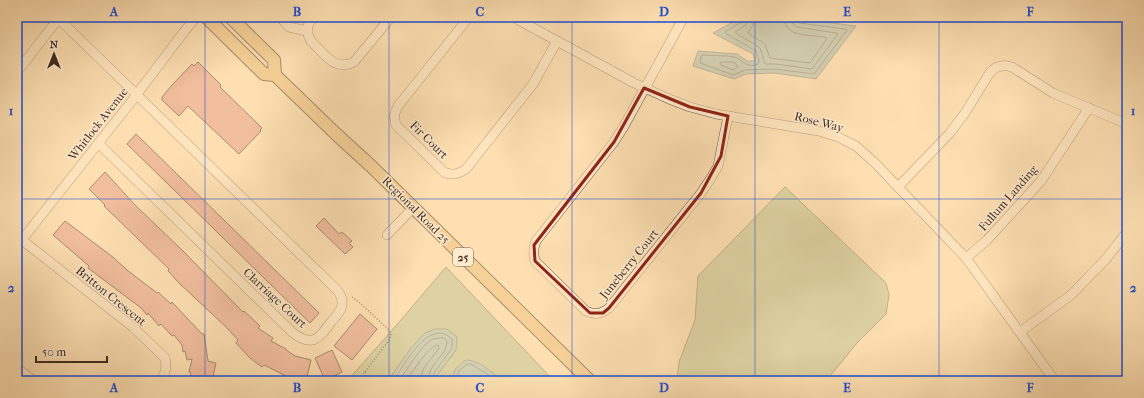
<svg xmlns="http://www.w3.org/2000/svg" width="1144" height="398" font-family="'IM FELL French Canon',serif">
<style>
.green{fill:#b9c390;stroke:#7c7657}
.water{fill:#a1bcb2;stroke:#7a8277}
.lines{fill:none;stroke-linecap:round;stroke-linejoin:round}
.shore{stroke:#707368;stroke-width:1}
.building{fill:#e29788;stroke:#3f2a1e}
.minor-casing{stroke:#6e5743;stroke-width:10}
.major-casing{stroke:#3f2a1e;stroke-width:14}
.path{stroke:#3f2a1e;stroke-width:1.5;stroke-dasharray:1 2;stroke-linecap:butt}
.minor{stroke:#feeacc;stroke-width:9}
.major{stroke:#eec078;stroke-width:12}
.marked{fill:none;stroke:#8f2418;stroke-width:3;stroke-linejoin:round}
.grid{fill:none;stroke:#1d4ed8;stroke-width:1;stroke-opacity:0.55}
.labels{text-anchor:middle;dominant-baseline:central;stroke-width:3;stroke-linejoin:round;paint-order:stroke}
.shield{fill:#feeacc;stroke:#786452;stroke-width:1}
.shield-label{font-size:11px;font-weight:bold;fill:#3f2a1e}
.street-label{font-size:12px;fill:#3f2a1e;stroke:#feeacc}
.neatline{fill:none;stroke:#1d4ed8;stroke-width:1.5}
.grid-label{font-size:13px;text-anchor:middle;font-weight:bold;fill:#1d4ed8}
</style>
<rect width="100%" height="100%" fill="#fddfb1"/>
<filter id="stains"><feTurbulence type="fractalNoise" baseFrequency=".005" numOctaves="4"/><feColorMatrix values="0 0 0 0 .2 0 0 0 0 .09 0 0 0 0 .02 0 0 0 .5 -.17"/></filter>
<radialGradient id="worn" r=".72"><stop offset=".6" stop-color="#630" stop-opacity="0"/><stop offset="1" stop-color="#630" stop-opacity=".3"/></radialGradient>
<!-- green -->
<g class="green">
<polygon points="785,187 886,283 889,295 886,314 857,343 826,381 677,381 679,362 695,320 698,276"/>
<polygon points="446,267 554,381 501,381 492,372 456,368 451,381 437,381 437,375 456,350 411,348 388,381 347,381 394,328"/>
</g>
<!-- water -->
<g class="water">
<polygon points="742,17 784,17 856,26 816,79 775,73 746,74 734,79 693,66 698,51 737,54 747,61 755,61 753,54 713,33"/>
<polygon points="435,329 447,329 457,337 456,350 437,375 437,381 388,381 411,348 425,333"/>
<path d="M466,360C479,360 492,372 501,381H451L456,368Z"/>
</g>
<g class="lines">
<!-- shore -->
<g class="shore">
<path d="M743,17L742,22L726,31L725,33L756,51L759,60L758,64C747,69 743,60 734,57C725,55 712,56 702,55L701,57L700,63L733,75L745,70L775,69L814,74L847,30L845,29L799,23L796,20V17"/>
<polyline points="748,17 746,25 736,31 736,33 760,48 765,64 776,64 812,69 838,34 836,33 797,27 792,23 790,17"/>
<path d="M754,17L753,25L748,33L765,44L770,58L810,63L826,40L827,38C812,33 785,40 784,17"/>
<polygon points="722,62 733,62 737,65 738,67 733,70 721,65 720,63"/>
<path d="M393,381C405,364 429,317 452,339V348L434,373L433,381"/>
<path d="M399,381C406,371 421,346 431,340C435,338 439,338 444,338L447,341C447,357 428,363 428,381"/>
<path d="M406,381C413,372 427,347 438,345L439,348L424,368L422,373V381"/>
<polyline points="456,381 459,370 468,364 471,364 489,375 495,381"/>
</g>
</g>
<!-- building -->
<g class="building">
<polygon points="198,62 221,85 220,87 262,128 260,130 261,131 239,154 188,106 179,116 162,100 162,97 173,84 192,64 194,66"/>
<polygon points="136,134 319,313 310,323 127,144"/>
<polygon points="105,172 134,204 183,251 243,312 244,311 260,326 258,328 273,338 271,341 286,349 286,350 295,356 311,360 306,381 290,378 264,365 262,367 250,358 236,343 238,340 226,327 179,283 168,271 169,269 104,206 105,205 89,189"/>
<polygon points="324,218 339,234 342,232 352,241 349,243 353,247 345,254 316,226"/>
<polygon points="65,221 114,258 127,270 157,293 158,292 171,304 172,302 202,334 204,334 208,361 216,363 212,381 189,381 191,373 189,372 192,359 187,360 185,351 183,352 182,345 174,335 172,336 161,324 159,326 148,313 147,315 141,308 88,268 89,266 53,235"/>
<polygon points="360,314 377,329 352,360 334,346"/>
<polygon points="332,350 342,372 325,380 315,358"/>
</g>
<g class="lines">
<!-- minor casing -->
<g class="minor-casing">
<g id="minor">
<path d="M57,17L337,290C340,294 343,298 342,304C342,311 335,317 331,322C319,339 312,348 292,332L98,143"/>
<polyline points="280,17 289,27 307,31"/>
<path d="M313,17C306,26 306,32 311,41C324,54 335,72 354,62L391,17"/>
<path d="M469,17L398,106C394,113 394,117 396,125L445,173C454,175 458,174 466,169L533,84L557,41"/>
<polyline points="513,17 634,83 669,99 690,107 716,114 819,131 838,137 856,146 875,163 966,258 1055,381"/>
<path d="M684,17L623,128L614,142L536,241C533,248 533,253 535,261L586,311C595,315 601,314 609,308L701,193L711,178L718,166L728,116"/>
<polyline points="17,72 58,19"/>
<path d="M898,187L949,134L965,113L989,74C995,66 1003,64 1012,67L1053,93L1127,124"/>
<polyline points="387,235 413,208"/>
<path d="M18,237L133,327L165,358C167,367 166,374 160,381"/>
<polyline points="17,246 131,102 183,33 196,17"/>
<polyline points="966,258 987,240 1041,181 1089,108"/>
<polyline points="1020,332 1071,295 1106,259 1127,232"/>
<polyline points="17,368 34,381"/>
</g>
</g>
<!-- major casing -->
<g class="major-casing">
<g id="major">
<polyline points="206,17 264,74 275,75 336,134 371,166 590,381"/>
<polyline points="230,17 274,60 275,75"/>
</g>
</g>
<!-- path -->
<g class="path">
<polyline points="352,297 359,302 389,330 391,335 389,340 358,381"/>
<polyline points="365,372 367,381"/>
</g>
<!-- minor -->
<use href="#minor" class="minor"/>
<!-- major -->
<use href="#major" class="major"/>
</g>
<!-- marked area -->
<path d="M0 0H1144V398H0ZM644,88L690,107L728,116L721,156L701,193L609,308L603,313H590L535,261L534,245L614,142Z" fill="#fddfb1" fill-opacity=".55" fill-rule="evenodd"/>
<path class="marked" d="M644,88L690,107L728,116L721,156L701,193L609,308L603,313H590L535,261L534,245L614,142Z"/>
<!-- grid -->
<path class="grid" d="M205,17V381M389,17V381M572,17V381M755,17V381M939,17V381M17,199H1127"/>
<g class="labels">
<!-- shield labels -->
<rect class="shield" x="453" y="248" width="20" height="18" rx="3"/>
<g class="shield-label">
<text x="463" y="257">25</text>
</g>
<!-- street labels -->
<g class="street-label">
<text transform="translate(819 122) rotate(14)">Rose Way</text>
<text transform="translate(98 124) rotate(-52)">Whitlock Avenue</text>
<text transform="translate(429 140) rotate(45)">Fir Court</text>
<text transform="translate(1008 198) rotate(-49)">Fullum Landing</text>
<text transform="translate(416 210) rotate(45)">Regional Road 25</text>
<text transform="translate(629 264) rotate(-51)">Juneberry Court</text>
<text transform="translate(111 296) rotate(39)">Britton Crescent</text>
<text transform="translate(275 298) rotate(43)">Clarriage Court</text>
</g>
</g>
<!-- margin -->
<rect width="1144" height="398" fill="none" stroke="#fddfb1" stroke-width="44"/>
<!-- north arrow -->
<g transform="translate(54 54)" stroke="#feeacc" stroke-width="3" paint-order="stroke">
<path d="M0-3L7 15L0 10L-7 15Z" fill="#3f2a1e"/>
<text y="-6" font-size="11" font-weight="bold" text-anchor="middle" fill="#3f2a1e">N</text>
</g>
<!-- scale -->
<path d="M36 356v6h71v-6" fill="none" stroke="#3f2a1e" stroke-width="2"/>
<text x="42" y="356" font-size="12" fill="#3f2a1e" stroke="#feeacc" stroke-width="3" paint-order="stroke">50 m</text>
<rect x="22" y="22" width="1100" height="354" class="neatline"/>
<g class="grid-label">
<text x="114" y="16">A</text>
<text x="297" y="16">B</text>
<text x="480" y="16">C</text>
<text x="664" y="16">D</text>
<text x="847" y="16">E</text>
<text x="1030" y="16">F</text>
<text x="11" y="115">1</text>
<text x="1133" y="115">1</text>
<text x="11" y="292">2</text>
<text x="1133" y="292">2</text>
<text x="114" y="392">A</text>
<text x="297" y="392">B</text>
<text x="480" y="392">C</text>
<text x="664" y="392">D</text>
<text x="847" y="392">E</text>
<text x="1030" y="392">F</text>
</g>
<rect width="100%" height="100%" filter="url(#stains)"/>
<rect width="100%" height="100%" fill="url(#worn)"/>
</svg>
